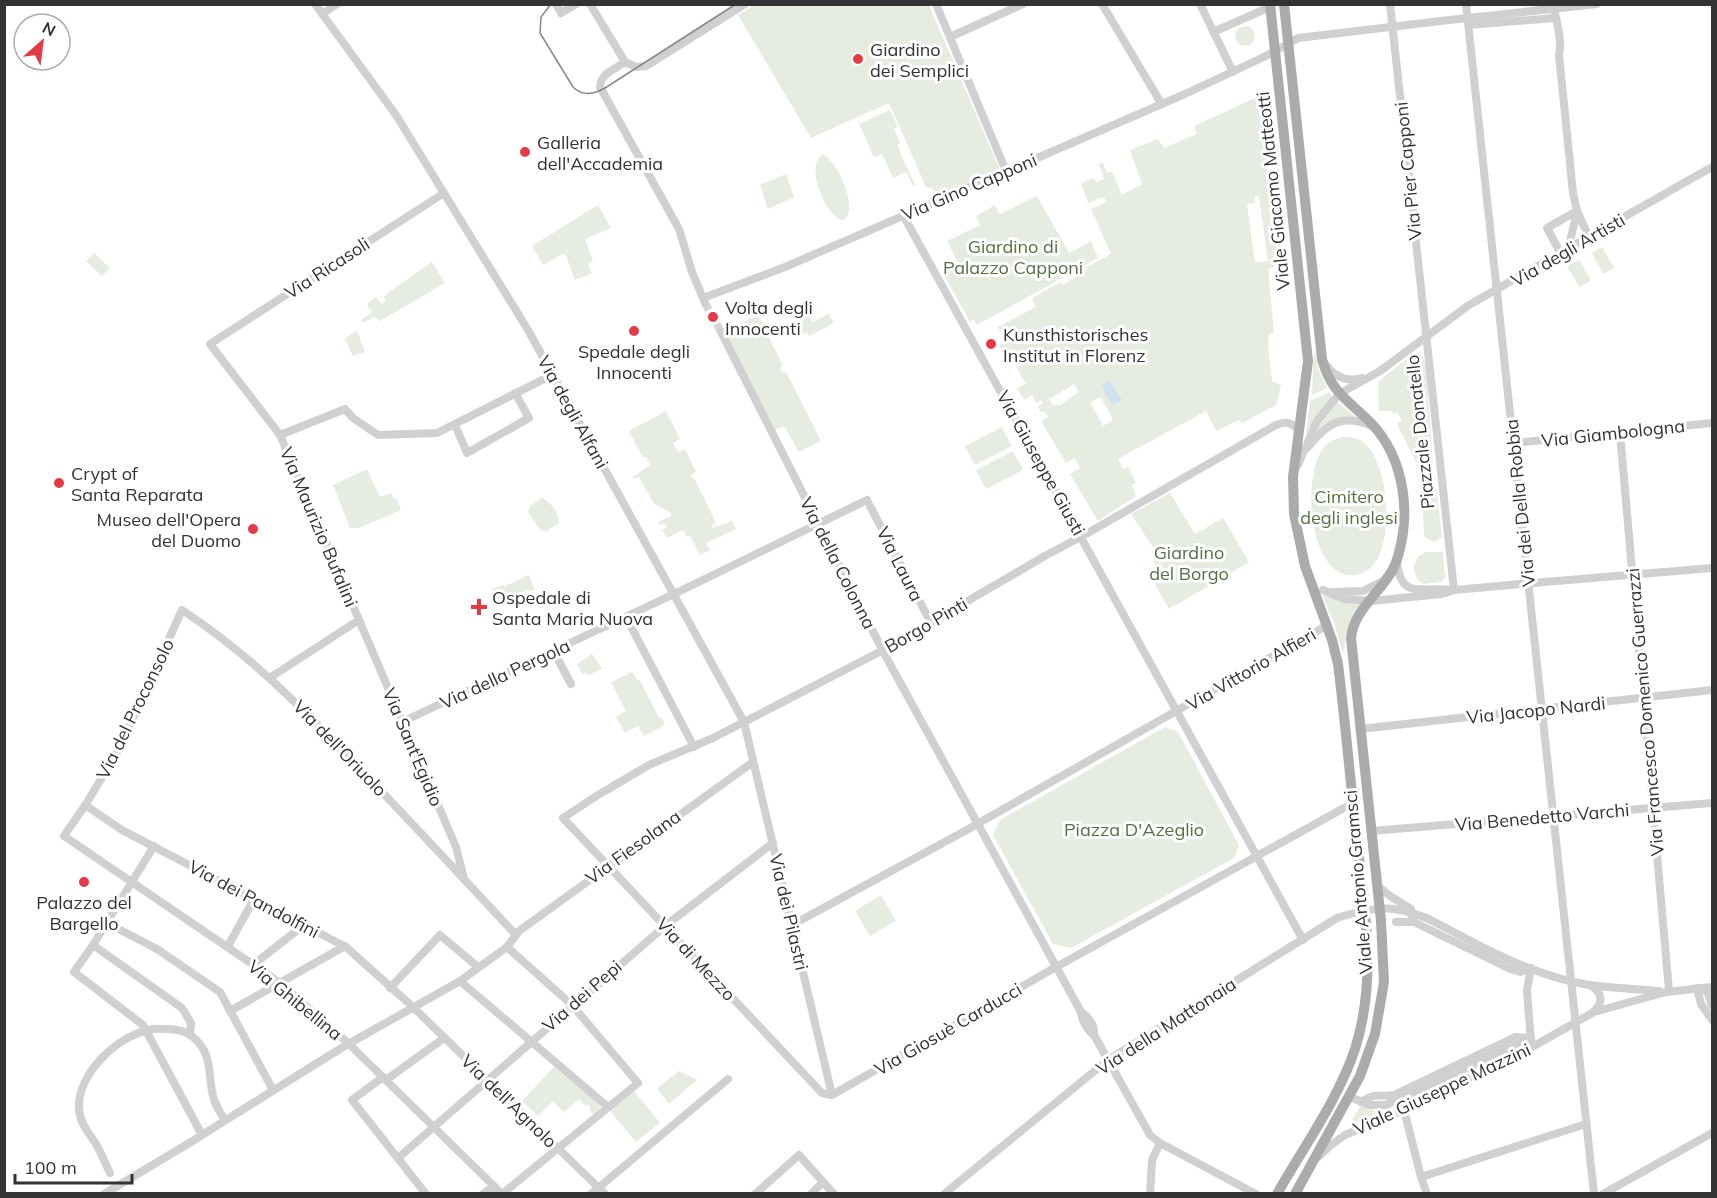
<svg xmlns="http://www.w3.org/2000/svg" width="1717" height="1198" font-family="Mulish,sans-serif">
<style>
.green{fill:#e6ecdf;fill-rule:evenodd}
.water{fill:#cfe2ee}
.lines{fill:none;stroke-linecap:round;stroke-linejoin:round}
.minor-tunnel{stroke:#d6d6d6;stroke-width:8;stroke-dasharray:8 4;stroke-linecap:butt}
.minor{stroke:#d0d0d0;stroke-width:8}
.major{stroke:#ababab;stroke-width:10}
.tram{stroke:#888;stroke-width:1.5}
.poi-dot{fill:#e63946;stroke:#fff;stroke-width:2}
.labels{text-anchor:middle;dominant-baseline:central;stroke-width:6;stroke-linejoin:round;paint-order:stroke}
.poi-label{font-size:18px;fill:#333;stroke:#fff;text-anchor:start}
.street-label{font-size:18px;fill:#333;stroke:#fff}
.park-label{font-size:18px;fill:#56703f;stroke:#fff}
</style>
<rect width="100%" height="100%" fill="#fff"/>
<!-- green -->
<g class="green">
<polygon points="754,5 929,5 1000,170 937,197 932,188 926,187 889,103 811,138 738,15"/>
<circle cx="1245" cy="36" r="10"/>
<path d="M1259,96L1278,265L1268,269L1274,333H1269L1268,347L1272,381L1281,385L1276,405L1242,423L1240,420L1216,431L1206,411L1118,459L1123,469L1128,467L1136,483L1132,485L1136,496L1098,521L1070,474L1080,468L1075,458L1066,463L1041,421L1048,417L1045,412H1041L1038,407L1043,403L1041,400L1036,403L1032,395L1024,400L1017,388L1026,384L1017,368L1025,362L1020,355L1014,358L1012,356L1006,359L999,346L1006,342L998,327L1036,307L1032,298L1061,282L1063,285L1088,269L1086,267L1111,254L1091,209L1106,202L1104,197L1088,203L1081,183L1094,178L1096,182L1104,179L1099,164L1103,163L1107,173L1112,172L1122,195L1142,184L1130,150L1158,139L1164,148L1197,134L1194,126ZM1255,196H1259L1268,261L1255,262L1247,204L1255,203ZM1074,384L1079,392L1059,406L1057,404L1053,406L1049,399ZM1101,397L1113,420L1103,426L1090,402Z"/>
<polygon points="890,110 898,127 894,129 900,143 897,145 915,185 913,186 906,172 893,178 882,154 874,157 859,124"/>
<path d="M823,155C838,161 859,210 844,220C825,219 804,162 823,155Z"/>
<polygon points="786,174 794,197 768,209 760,185"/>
<polygon points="1037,196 1069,253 1091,241 1098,258 977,325 974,320 970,322 943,273 959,265 947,241 980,225 976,216 995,205 1000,214"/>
<polygon points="598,205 611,228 585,239 593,261 588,264 592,273 575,280 565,253 543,265 532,246"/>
<polygon points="1602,247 1614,268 1603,274 1592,253"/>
<polygon points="94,253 110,268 102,276 86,261"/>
<polygon points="1580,260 1591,281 1579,287 1567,266"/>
<polygon points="432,262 445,283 380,321 374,317 363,323 361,320 372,312 367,305 375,297 382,304 386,300 384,297 389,292"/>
<polygon points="829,314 834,323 809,336 807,332 803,334 797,322 808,315 812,322"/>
<polygon points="758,315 783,366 780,368 782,373 786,372 821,441 799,452 784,426 775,430 724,331"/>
<polygon points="357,331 365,352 353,356 345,338"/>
<polygon points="1314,348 1319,371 1327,388 1312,395"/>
<polygon points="1412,355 1422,357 1426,363 1433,467 1433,470 1426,472 1420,470 1397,424 1402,420 1397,412 1393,414 1392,411 1379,411 1378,390 1379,381"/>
<polygon points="1329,392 1332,397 1317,416 1306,438 1310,401"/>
<path d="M1337,402L1357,418C1333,421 1326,420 1311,441L1317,426Z"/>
<polygon points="666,411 680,439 673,443 678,452 685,449 696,472 690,475 695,480 716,523 711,526 712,528 732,521 736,529 706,543 710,550 700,555 690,536 687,537 683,530 667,538 662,530 667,527 664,523 660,525 658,522 671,516 670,512 654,504 639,477 634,479 633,477 650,465 646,457 643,458 629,431"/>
<polygon points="1002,427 1012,446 975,465 965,446"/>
<path d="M1342,437C1348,437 1354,437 1360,440C1392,457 1400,569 1356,575C1308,582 1300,471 1326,445C1330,441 1336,439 1342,437Z"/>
<polygon points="1013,451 1023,470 986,489 976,470"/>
<polygon points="367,469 380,497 391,493 394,499 397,499 401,510 359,528 350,528 333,485"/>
<polygon points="1429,482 1436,487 1442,537 1434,542 1426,538 1424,535 1422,489 1423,485"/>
<polygon points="1170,493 1195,534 1223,518 1249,562 1169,609 1152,579 1160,574 1153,562 1160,558 1131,514"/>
<path d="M542,498C550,501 560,514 559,523L547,531H541L528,512L530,506Z"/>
<polygon points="1425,552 1443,552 1445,578 1441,582 1424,584 1417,579 1413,567 1418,557"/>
<polygon points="529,575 535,590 527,591 498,604 492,589 503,585 505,586"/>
<polygon points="1322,593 1362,603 1349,623 1343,654 1333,618 1331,618"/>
<polygon points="592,654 602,668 588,676 587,673 582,674 577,664"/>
<polygon points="632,672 637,680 640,680 659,718 661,717 665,725 644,736 638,726 625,733 616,717 626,711 611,682"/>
<polygon points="1165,727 1178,732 1239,845 1234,858 1071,948 1053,944 993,835 1000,820"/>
<polygon points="881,895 896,921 870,936 855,911"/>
<polygon points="554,1067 602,1106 593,1114 589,1109 590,1106 588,1104 586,1106 579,1099 564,1112 553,1101 538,1116 522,1101"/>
<polygon points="679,1071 697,1080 669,1104 657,1089"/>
<polygon points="634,1091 660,1123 636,1142 610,1111"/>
<polygon points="1361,1105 1380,1113 1348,1127"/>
</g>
<!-- water -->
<polygon class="water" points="1110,381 1122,400 1112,405 1102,387 1102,385"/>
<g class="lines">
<!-- minor-tunnel -->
<polyline class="minor-tunnel" points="705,303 721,332"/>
<!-- minor -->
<g class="minor">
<polyline points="315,4 396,115 528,330 744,722 832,1095 1056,967 1353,803"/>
<polyline points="556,4 561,13 576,4"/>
<polyline points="590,4 625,62 636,67 646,66 745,4"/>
<polyline points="936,4 1006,171"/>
<polyline points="1102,4 1161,103"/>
<polyline points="1200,4 1233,72"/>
<polyline points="1390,4 1454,590"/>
<polyline points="1466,4 1594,1194"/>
<path d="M1554,7C1556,21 1563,42 1559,55L1573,193L1577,211L1589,237"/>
<polyline points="322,14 337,4"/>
<polyline points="1469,25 1555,18"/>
<polyline points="1213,32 1270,7"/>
<polyline points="950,37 1023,4"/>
<path d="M625,62C615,69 600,74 600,87L679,229L692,272L705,303"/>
<polyline points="444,193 210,344 280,435 456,847 463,875"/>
<polyline points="903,215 1303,940"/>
<polyline points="1568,250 1577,212"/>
<polyline points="1561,254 1547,228 1577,211"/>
<polyline points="703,298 785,267 1185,94 1268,55 1298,38 1449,20 1597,4"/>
<path d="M721,332L885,655L1081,1012C1082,1021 1087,1030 1094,1035L1150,1135L1160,1143L1256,1194"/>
<path d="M1326,365C1336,378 1347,382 1362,378"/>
<polyline points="455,425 467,453 529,418 515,393"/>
<polyline points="1620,433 1669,991"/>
<polyline points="280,435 345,409 353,418 378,435 437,433 552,375"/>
<polyline points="1514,443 1712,423"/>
<path d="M1306,449C1326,426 1339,412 1372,426"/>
<polyline points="1298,465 1317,421 1339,394 1380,371 1469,305 1712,167"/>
<polyline points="870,506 931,623"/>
<path d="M1397,562C1401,601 1422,586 1450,590"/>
<polyline points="1323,590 1344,599 1371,601 1442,594 1454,590 1521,584 1712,568"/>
<polyline points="1332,592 1363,591 1383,581"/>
<polyline points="626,617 694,747"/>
<polyline points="554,652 571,684"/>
<polyline points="271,677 359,620"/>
<polyline points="402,722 674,594 867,500 868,502"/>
<polyline points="1360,729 1712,690"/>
<polyline points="85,805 122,830 346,947 413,1007 605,1194"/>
<polyline points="1371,831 1712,803"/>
<polyline points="154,846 93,945 74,972 143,1025 202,1135"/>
<polyline points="1377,885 1390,896 1411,909"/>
<polyline points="1410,912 1414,922 1510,969 1520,972 1531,968"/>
<path d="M1427,918C1478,945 1532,976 1589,985C1612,988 1636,989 1659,991"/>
<polyline points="1396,922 1414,922"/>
<polyline points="107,923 157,949 220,992 273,1090"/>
<polyline points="792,925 963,832 1326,626"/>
<polyline points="93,945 182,1008 191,1023 190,1035"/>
<polyline points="228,946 254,899"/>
<polyline points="254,964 304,925"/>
<polyline points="1531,968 1527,990 1531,1043"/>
<polyline points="460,981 608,1107"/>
<path d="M1590,985C1602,992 1604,1002 1594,1011"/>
<polyline points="390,988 440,935 478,967"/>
<polyline points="1697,988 1701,1004 1712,1020"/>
<polyline points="1702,988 1708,993 1712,1006"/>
<polyline points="230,1011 345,946"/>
<path d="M1081,1012C1089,1017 1095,1026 1094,1035"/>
<polyline points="383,1077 352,1100 426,1194"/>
<polyline points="386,1080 444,1038"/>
<path d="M832,1095L822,1093L563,818L598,795L649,765L713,738L889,647L1043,557L1086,534L1276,425C1285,421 1292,422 1298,430"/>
<polyline points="1350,1097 1370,1105 1386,1105 1531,1038"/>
<path d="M1361,1102C1378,1091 1378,1098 1394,1095L1515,1037L1530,1038"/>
<polyline points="1404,1110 1421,1177 1427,1194"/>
<polyline points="1318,1157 1331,1145 1345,1135 1404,1110 1532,1047 1594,1012 1666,992 1712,987"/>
<polyline points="398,1158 665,926 773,843"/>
<path d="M110,1173C105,1163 101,1153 96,1144C88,1132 79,1122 79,1107C78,1074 117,1036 149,1030C155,1028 161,1029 167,1029C176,1029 186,1031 193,1037C212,1053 208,1070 212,1091C213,1102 220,1112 225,1120"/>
<polyline points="1421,1177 1586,1124"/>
<polyline points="104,1194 186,1145 343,1047 460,981 507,947 519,931 753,762"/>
<polyline points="483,1194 494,1186"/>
<path d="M502,1194L349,1044L280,983L64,836L86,804L118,751L182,610C252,656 302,708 359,768C412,823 463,878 515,934"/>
<polyline points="502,1194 638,1083 572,1005 507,947"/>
<polyline points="591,1194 728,1079"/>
<polyline points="755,1194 799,1155 823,1182"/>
<polyline points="811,1194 823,1182 834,1194"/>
<path d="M944,1194L1108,1060L1337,918C1376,906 1391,904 1429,919"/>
<polyline points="1150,1194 1152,1160 1160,1143"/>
<polyline points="1603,1194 1712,1133"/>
</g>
<!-- major -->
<g class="major">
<path d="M1270,4L1308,361L1293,477L1294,514L1305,566L1332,640L1338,664C1345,720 1350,776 1356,832C1364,905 1378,977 1355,1049C1339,1098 1303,1148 1277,1194"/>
<path d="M1284,4L1322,359C1330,390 1346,399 1368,420C1398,449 1408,492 1403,533C1401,545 1399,558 1393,569C1381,592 1353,611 1351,638L1381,921L1384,982L1375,1034L1360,1076L1295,1194"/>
</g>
<!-- tram -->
<path class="tram" d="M551,4L541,17L540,33L573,87C583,97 594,94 605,88L736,4"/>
</g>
<!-- markers -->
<g class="poi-dot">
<circle cx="858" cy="59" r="6"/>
<circle cx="525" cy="152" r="6"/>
<circle cx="713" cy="317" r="6"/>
<circle cx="634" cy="331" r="6"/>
<circle cx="991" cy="344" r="6"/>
<circle cx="59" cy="483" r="6"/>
<circle cx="253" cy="529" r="6"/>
<path d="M476 598h6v6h6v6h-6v6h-6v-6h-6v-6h6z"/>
<circle cx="84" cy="882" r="6"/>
</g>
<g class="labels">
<!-- poi labels -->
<g class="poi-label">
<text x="870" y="49">Giardino<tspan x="870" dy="21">dei Semplici</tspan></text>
<text x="537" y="142">Galleria<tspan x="537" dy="21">dell'Accademia</tspan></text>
<text x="725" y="307">Volta degli<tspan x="725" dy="21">Innocenti</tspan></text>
<text x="1003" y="334">Kunsthistorisches<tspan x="1003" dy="21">Institut in Florenz</tspan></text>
<text x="634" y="351" text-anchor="middle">Spedale degli<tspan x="634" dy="21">Innocenti</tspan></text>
<text x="71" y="473">Crypt of<tspan x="71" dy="21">Santa Reparata</tspan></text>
<text x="241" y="519" text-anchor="end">Museo dell'Opera<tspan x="241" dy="21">del Duomo</tspan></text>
<text x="492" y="597">Ospedale di<tspan x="492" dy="21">Santa Maria Nuova</tspan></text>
<text x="84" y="902" text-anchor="middle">Palazzo del<tspan x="84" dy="21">Bargello</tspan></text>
</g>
<!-- street labels -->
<g class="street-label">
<text transform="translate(1408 171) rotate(-96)">Via Pier Capponi</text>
<text transform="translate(969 187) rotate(-23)">Via Gino Capponi</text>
<text transform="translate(1273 191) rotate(-96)">Viale Giacomo Matteotti</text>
<text transform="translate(1568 250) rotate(-30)">Via degli Artisti</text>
<text transform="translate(327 268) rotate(-33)">Via Ricasoli</text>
<text transform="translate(573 412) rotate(61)">Via degli Alfani</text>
<text transform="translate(1420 432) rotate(-96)">Piazzale Donatello</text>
<text transform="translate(1613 433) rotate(-6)">Via Giambologna</text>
<text transform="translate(1041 463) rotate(61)">Via Giuseppe Giusti</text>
<text transform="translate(1520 503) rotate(-96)">Via dei Della Robbia</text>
<text transform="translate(319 527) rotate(67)">Via Maurizio Bufalini</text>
<text transform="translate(838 563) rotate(63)">Via della Colonna</text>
<text transform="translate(900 564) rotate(63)">Via Laura</text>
<text transform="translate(926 625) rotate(-30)">Borgo Pinti</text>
<text transform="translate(1251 669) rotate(-30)">Via Vittorio Alfieri</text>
<text transform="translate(505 674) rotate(-25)">Via della Pergola</text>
<text transform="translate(135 709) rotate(-64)">Via del Proconsolo</text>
<text transform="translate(1536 710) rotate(-6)">Via Jacopo Nardi</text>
<text transform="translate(1645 712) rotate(-95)">Via Francesco Domenico Guerrazzi</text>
<text transform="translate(413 747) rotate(67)">Via Sant'Egidio</text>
<text transform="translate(340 748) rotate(46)">Via dell'Oriuolo</text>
<text transform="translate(1542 817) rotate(-5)">Via Benedetto Varchi</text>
<text transform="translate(633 847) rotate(-36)">Via Fiesolana</text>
<text transform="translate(1358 882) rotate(-95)">Viale Antonio Gramsci</text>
<text transform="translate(254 899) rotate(28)">Via dei Pandolfini</text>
<text transform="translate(789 912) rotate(77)">Via dei Pilastri</text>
<text transform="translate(696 959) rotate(47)">Via di Mezzo</text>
<text transform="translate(582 996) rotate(-41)">Via dei Pepi</text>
<text transform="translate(295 1000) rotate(39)">Via Ghibellina</text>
<text transform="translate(1166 1026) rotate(-33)">Via della Mattonaia</text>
<text transform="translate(948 1029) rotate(-30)">Via Giosuè Carducci</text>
<text transform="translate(1442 1089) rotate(-25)">Viale Giuseppe Mazzini</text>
<text transform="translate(509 1101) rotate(44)">Via dell'Agnolo</text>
</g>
<!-- park labels -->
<g class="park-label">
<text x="1013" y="246">Giardino di<tspan x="1013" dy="21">Palazzo Capponi</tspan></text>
<text x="1349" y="496">Cimitero<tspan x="1349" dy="21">degli inglesi</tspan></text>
<text x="1189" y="552">Giardino<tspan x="1189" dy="21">del Borgo</tspan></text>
<text x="1134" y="829">Piazza D'Azeglio</text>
</g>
</g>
<!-- border -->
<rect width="1717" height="1198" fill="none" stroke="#333333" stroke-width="12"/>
<!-- north arrow -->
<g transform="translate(42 42) rotate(28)"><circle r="28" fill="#ffffff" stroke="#adadad" stroke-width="1.5"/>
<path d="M0-4.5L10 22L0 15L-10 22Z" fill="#e63946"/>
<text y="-9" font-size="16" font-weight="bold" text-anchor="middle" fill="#333333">N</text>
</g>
<!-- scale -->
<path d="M15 1174v9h117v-9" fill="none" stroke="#333333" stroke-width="3"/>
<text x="24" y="1174" font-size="18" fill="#333333" stroke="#ffffff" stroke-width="4.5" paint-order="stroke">100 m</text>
</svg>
